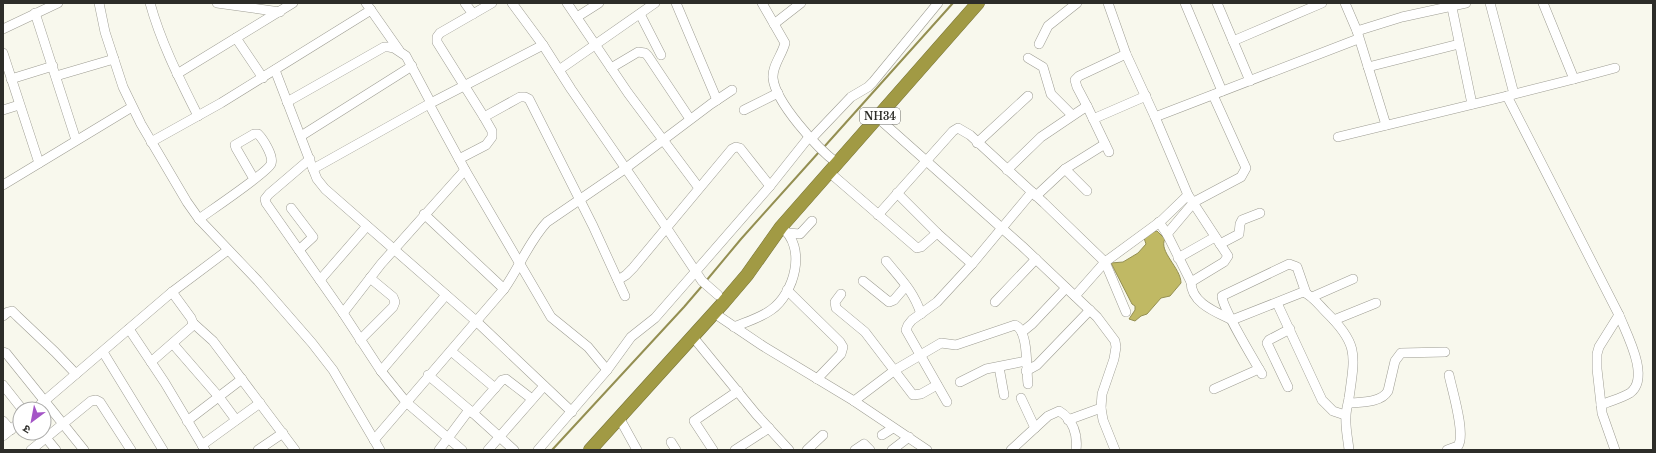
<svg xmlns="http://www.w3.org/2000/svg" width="1656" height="453" font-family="'Libre Baskerville','Noto Sans Devanagari',serif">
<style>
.water{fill:#c0b964;stroke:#948f52}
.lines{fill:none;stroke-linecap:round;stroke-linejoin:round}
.stream{stroke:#948f52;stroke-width:2}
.minor-casing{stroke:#9e9d93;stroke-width:10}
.highway-casing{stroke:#78743b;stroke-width:14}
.minor{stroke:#fff;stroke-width:9}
.highway{stroke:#a19a44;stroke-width:13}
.labels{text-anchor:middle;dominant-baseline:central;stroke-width:4;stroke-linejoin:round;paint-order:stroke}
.shield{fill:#fff;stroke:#6c6c69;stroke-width:1}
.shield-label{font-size:10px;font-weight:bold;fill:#2d2d29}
</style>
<rect width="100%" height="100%" fill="#f8f8ed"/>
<!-- water -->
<path class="water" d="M1157,231L1165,239C1158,251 1181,268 1181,283L1170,296L1161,298L1147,314L1141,316L1135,321L1129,319L1135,310V306L1132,304L1111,263L1123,262L1138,253L1146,244L1144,238L1149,233Z"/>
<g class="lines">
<!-- stream -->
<g class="stream">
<polyline points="824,147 953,3"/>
<polyline points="706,281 741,239 819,152"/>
<polyline points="552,450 684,307 702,286"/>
</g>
<!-- minor casing -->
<g class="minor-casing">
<g id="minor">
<polyline points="99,3 105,32 123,87 141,124 187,202 199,219 258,281 312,343 333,370 380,450"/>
<path d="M150,3C161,43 180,80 198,116"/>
<polyline points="217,3 280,12"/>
<polyline points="366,3 399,50"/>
<polyline points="465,3 473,14"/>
<polyline points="512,3 543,45 571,89 666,227 702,281 718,295"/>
<polyline points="567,3 628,93 699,188"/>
<polyline points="676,3 717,100"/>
<path d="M762,3L785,43C782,55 772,66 773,78C775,102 818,149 837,163"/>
<polyline points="1108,3 1126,54 1155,117 1188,195 1228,256 1224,262 1191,282"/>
<polyline points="1185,3 1222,91"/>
<polyline points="1217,3 1250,81"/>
<polyline points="1345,3 1357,31 1386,125"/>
<polyline points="1451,3 1472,104"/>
<polyline points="1490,3 1514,94"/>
<polyline points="35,13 76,140"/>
<polyline points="640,14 661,55"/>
<polyline points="577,17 599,3"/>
<polyline points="774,24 801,3"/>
<polyline points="3,29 58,3"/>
<polyline points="1357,31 1402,17 1466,3"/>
<polyline points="236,38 263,78"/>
<polyline points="1233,41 1322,3"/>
<polyline points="1039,44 1048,26 1077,3"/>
<polyline points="3,53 39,163"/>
<polyline points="1028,58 1043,67 1051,94 1072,115"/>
<polyline points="1368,67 1459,44"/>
<polyline points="611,68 638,52 645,53 648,56 690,119"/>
<polyline points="275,70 313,169 317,179 325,189 476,321 572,412"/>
<polyline points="559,70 655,3"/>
<polyline points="177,74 293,3"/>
<polyline points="56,76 114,59"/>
<polyline points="11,79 53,66"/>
<polyline points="1574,79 1615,68"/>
<polyline points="1507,96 1574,79 1543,3"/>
<polyline points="287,102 384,47 389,47 394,48 406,56 431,103"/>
<polyline points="429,104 465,170 551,317 588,347 607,370"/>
<polyline points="1087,106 1109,152"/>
<polyline points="3,110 19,105"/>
<polyline points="744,110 778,93"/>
<polyline points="484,117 520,97 525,97 529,99 593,226 625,296"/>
<polyline points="1155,117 1358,39"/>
<polyline points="878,118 1022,246 1097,317 1115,341 1116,347 1114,359 1102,394 1101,408 1103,420 1115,450"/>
<polyline points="1093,119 1146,96"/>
<polyline points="301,136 412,66"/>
<polyline points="1338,137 1507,96 1619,315 1599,347 1597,354 1597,369 1602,413 1615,450"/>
<polyline points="811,139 851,97 868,87 873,82 938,3"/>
<polyline points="151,142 221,103 371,10"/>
<polyline points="977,143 1028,96"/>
<polyline points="310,159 269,194 265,199 266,203 343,313 381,371 406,402 462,450"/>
<polyline points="459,159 486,145 492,137 492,131 484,117 437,42 437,37 440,33 492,3"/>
<polyline points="313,169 429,104 543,45"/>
<polyline points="1065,169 1087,191"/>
<polyline points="1007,170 1041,137 1087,106 1077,87 1075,80 1079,76 1126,54"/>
<polyline points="829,172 917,248 921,247 937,233"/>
<polyline points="3,185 132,107"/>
<polyline points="897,193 937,233 972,264"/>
<polyline points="1036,196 1065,169 1105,144"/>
<polyline points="291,208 313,237 299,250"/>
<polyline points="424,214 504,289"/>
<polyline points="878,215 953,131 958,128 970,135 1044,203 1105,262 1126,312"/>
<path d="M199,219C210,211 267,173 271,164C274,156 263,139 258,134H254L235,145L236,148L254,179"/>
<path d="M1159,222L1167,234L1191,282C1191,303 1216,312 1232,320L1303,292C1312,295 1319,305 1326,312C1359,344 1355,355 1349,398C1348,404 1346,410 1346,416C1345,427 1348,439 1349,450"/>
<polyline points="788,233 800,234 812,221"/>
<polyline points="1167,234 1194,202 1241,177 1246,168 1213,95"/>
<polyline points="1220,244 1239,234 1240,224 1242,220 1260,213"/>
<polyline points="1178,258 1215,237"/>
<path d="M886,261C901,279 914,292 921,314"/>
<polyline points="320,280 367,226"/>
<polyline points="618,280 626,275 633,268 732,149 736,147 740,148 770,186"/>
<polyline points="863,281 889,302 894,300 906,286"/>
<polyline points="787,290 840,342 843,347 841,354 817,379"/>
<polyline points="841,294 835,302 836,308 865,332 913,395 921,394 937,385"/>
<polyline points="1075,296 1105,262 1161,221 1188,195"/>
<polyline points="1312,297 1353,279"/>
<polyline points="995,302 1036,259"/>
<polyline points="1277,303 1322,400 1333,411 1345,415"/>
<polyline points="343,313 381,264 465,170"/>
<polyline points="714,313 763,346 854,401 927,450"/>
<polyline points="3,316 8,312 12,311 17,316 55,352 76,374"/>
<polyline points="1334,320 1376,303"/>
<polyline points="193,323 213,341 295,450"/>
<path d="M734,327C746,322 760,318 771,310C794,294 808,247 781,227"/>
<polyline points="129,329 165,383 205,450"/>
<polyline points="1022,332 1032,324 1066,288"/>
<polyline points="693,337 756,414 789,450"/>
<polyline points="360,340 393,307 395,302 393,297 370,278"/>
<polyline points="173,344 219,397 236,420"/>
<polyline points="451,351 495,388 473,413"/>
<polyline points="3,352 6,353 84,450"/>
<polyline points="103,352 163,450"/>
<polyline points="151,362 191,327 193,323 191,318 172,292"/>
<polyline points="999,367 1004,395"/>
<polyline points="381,371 446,295"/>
<polyline points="1026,371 1037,365 1090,310"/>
<path d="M1262,374C1254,360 1222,308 1222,296L1289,264L1297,267L1306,293"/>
<polyline points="428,375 473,413 514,450"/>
<polyline points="960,382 986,369 1026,361"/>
<polyline points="3,385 22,409"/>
<polyline points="1288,387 1267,343 1269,340 1290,329"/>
<polyline points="495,388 502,380 506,379 532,399"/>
<polyline points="1214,389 1259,369"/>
<polyline points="1021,398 1035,428"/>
<path d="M854,401L895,370L941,343L956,345L1015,325C1029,331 1026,369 1028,384"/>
<polyline points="947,402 906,330 908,325 912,320 937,302 972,264 1032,192"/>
<path d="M1349,403C1361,402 1381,403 1388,391L1395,361L1401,353L1445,352"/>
<path d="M1601,405C1610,401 1622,398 1630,393C1651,378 1626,333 1619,315"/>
<polyline points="35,409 172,292 228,250"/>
<polyline points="618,418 621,421 637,450"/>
<polyline points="1068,420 1101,408"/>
<polyline points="3,421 11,430"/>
<polyline points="187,421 242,379"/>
<polyline points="42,433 56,450"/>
<polyline points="882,435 893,428"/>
<polyline points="3,436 20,422"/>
<path d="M374,440L504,289C519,268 529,241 547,222L626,168L711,104L732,90"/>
<polyline points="671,442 676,450"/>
<polyline points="202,445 260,403"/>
<polyline points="31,450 91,401 96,400 100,402 131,450"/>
<polyline points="258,450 283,433"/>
<polyline points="439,450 469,410"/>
<polyline points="488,450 544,386"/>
<polyline points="538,450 607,370 631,337 655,318 696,271 770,186 809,137"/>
<polyline points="713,450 694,421 738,391"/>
<polyline points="735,450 769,428"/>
<polyline points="807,450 823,435"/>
<polyline points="855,450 864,444 870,450"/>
<polyline points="892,450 909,437"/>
<path d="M1011,450L1048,416L1059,411C1073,419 1078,435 1076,450"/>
<path d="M1447,450L1458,446C1466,434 1452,390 1449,375"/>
</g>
</g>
<!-- highway casing -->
<g class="highway-casing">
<polyline id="highway" points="590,450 724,302 747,275 781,227 978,3"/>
</g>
<!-- minor -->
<use href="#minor" class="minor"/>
<!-- highway -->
<use href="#highway" class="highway"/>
</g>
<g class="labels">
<!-- shield labels -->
<rect class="shield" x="860" y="108" width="40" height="16" rx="3"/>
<g class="shield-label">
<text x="880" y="116">NH34</text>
</g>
</g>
<!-- border -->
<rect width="1656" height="453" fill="none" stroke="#2d2d29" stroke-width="8"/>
<!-- north arrow -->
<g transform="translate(32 421) rotate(212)"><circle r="19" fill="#ffffff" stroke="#ababa9"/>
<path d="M0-3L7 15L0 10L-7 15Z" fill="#a455c6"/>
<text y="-6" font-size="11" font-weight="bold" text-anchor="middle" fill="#2d2d29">उ</text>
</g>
</svg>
